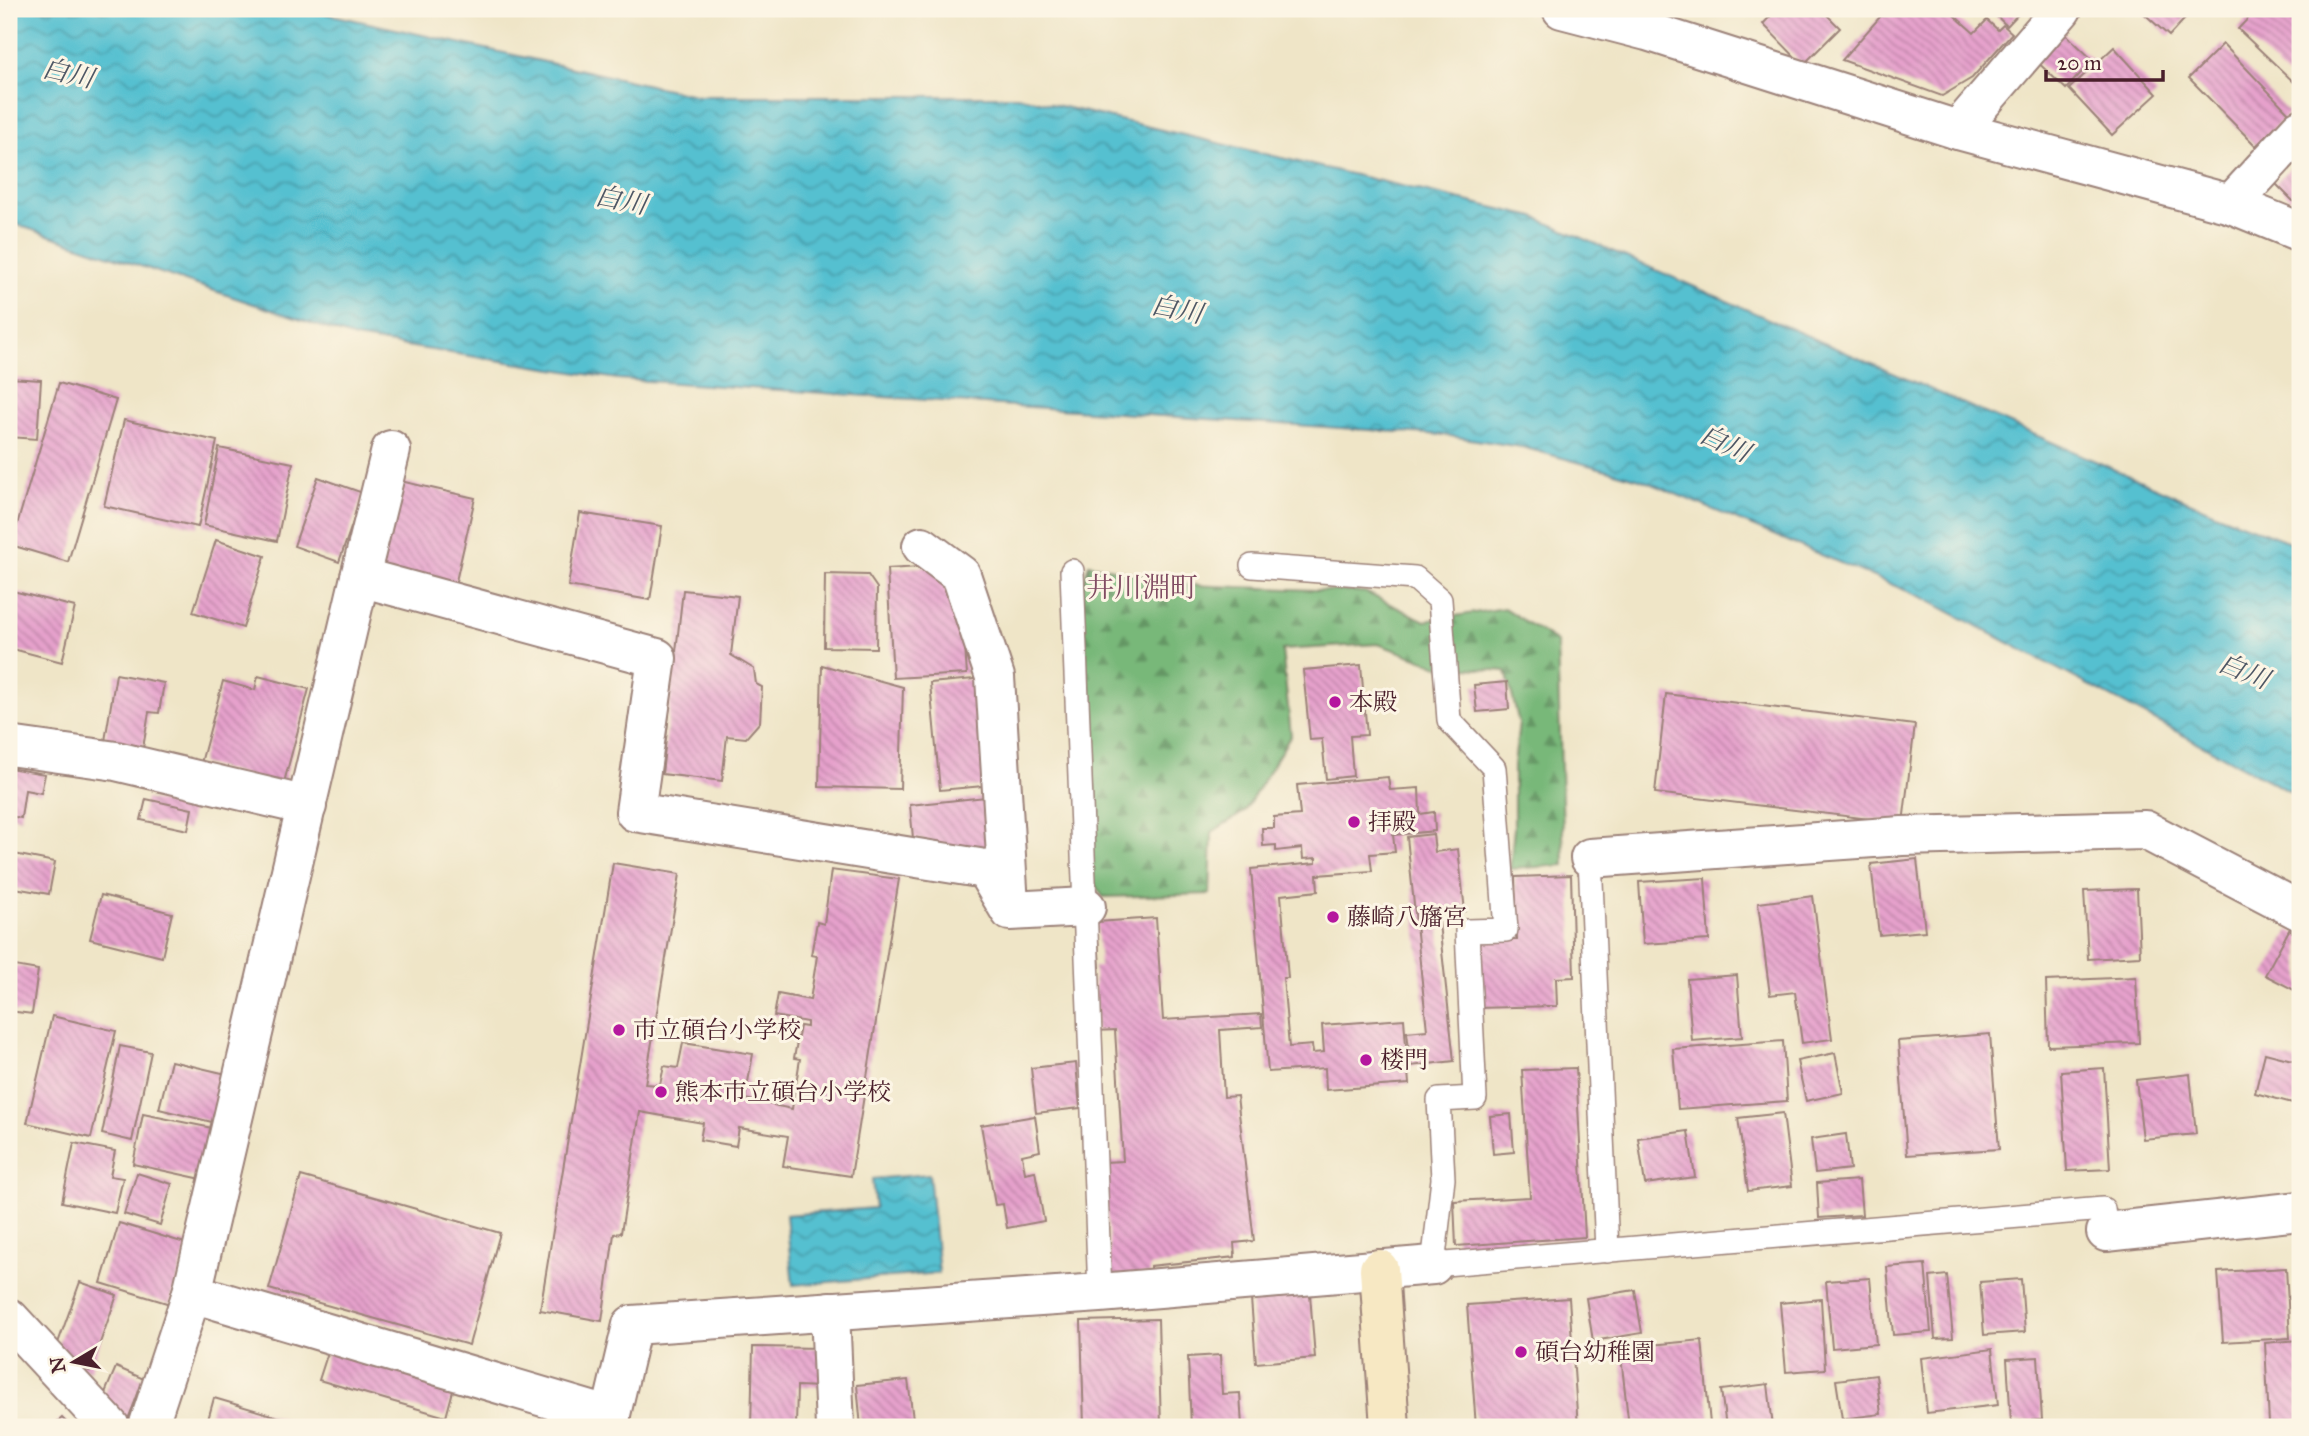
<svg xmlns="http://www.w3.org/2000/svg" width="2309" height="1436" font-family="'IM FELL Great Primer','Noto Serif JP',serif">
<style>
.forest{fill:url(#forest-firs);stroke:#616c52;stroke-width:2}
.water{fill:url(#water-waves);stroke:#50707e;stroke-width:2}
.building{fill:url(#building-back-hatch)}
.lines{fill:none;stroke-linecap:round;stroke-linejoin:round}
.lane-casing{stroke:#9c8279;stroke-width:26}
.street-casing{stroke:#9c8279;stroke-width:42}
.secondary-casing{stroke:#9c8279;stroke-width:42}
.lane{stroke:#fff;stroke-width:23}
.street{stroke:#fff;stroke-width:38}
.secondary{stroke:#f7e8c3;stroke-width:38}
.poi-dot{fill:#b5179e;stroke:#fcf5e5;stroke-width:2.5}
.labels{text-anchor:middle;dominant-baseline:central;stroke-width:6;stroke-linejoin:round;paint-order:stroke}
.poi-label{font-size:24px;fill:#4a1f2b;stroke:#fcf5e5;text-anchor:start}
.water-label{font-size:26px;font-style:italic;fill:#4e5765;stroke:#fcf5e5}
.quarter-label{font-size:28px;fill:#814c63;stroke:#fcf5e5}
</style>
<defs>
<pattern id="forest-firs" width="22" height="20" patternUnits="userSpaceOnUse" patternTransform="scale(1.75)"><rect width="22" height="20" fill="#78b879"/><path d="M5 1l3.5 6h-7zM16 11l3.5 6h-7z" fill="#649563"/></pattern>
<pattern id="water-waves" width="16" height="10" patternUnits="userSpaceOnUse" patternTransform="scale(1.75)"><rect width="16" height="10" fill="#55c0d0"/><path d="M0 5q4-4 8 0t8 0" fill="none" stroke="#489ba9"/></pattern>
<pattern id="building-back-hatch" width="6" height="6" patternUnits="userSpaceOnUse" patternTransform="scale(1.75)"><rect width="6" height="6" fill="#e6a1cc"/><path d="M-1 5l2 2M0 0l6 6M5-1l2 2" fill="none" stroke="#bc83a6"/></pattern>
</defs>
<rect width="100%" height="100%" fill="#fcf5e5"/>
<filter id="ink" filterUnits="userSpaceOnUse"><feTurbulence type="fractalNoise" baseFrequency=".0143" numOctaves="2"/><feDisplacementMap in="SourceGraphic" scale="14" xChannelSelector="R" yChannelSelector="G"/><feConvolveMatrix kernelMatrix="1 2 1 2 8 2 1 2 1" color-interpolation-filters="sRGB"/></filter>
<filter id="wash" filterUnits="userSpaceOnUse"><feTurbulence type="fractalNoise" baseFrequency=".00686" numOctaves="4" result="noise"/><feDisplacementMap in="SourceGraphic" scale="28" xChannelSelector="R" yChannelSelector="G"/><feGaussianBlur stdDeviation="1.57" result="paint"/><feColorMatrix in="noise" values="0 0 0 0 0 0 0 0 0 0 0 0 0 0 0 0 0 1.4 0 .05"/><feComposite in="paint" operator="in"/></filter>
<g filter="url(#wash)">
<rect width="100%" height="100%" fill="#efe5c7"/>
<!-- forest -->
<polygon class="forest" points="1089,564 1188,585 1365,592 1425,621 1504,608 1557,642 1564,865 1510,869 1514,828 1514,765 1519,723 1506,671 1439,666 1378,644 1282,650 1291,735 1244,812 1212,832 1210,894 1103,897 1091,879 1082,587"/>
<!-- water -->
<g class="water">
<polygon points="9,9 305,9 699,96 1017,96 1534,217 2217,514 2300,546 2300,797 1924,598 1640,479 1522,447 1444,435 618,379 355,338 9,222"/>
<polygon points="929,1174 939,1273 793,1285 786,1215 875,1208 872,1179"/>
</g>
<g id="blocks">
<!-- building -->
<g class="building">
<polygon points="1777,9 1821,9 1840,28 1803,65 1763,24"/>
<polygon points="1887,9 1947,9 1974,33 1987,20 1998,30 2003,25 2012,33 1972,78 1942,96 1842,60"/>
<polygon points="1989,9 2023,9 2007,26"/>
<polygon points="2139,9 2194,9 2169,36"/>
<polygon points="2257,9 2300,9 2300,88 2238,29"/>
<polygon points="2059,28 2093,60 2066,89 2031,56"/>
<polygon points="2223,44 2289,113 2256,146 2189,78"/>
<polygon points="2114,47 2157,94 2112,135 2069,89"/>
<polygon points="2300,158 2300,208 2275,183"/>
<polygon points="9,378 41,380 37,439 9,437"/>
<polygon points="59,383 116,400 68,562 11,545"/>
<polygon points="124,420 217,441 198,527 104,506"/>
<polygon points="219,448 293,463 277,541 204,525"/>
<polygon points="318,477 363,493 339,562 294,546"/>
<polygon points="396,480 475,498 454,590 375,571"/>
<polygon points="580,513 662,526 650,600 568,586"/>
<polygon points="216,540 265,556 243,628 193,612"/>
<polygon points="938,566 964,635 967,674 893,678 887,569"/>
<polygon points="825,574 868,575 877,588 876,648 824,647"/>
<polygon points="9,590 75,607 62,662 9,648"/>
<polygon points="683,590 738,596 731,655 754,669 756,684 762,687 760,722 746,738 727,736 722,781 662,774"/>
<polygon points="822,665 903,687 900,789 819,787"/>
<polygon points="1361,665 1367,735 1350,736 1353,776 1326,779 1322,739 1310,740 1303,670"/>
<polygon points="116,674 164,683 159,713 149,712 142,754 104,747"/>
<polygon points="258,676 309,689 283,786 201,763 223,681 255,690"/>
<polygon points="985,678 994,785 940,790 930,683"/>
<polygon points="1507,682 1509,709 1477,712 1474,685"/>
<polygon points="1666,694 1915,725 1903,823 1655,793"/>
<polygon points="9,768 45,774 41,793 25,790 21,818 9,816"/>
<polygon points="1388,777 1390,790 1419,788 1420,814 1434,812 1435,831 1393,835 1395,852 1370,854 1372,871 1317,875 1318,891 1281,895 1288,978 1283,978 1289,1047 1312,1045 1313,1053 1324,1052 1322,1025 1404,1019 1409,1084 1326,1090 1325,1068 1268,1072 1251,869 1316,863 1316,858 1303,859 1302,848 1276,851 1276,845 1263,846 1262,828 1274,828 1274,817 1300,815 1297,785"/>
<polygon points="995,796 996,857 913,838 910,805"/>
<polygon points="146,799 192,809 188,830 141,820"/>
<polygon points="1433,834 1435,852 1458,849 1465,911 1438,914 1454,1061 1411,1066 1407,1032 1427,1030 1407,837"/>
<polygon points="9,853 55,862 49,894 9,887"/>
<polygon points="1917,859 1925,931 1879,935 1871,864"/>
<polygon points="613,863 680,874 645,1084 660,1085 664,1066 678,1068 683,1043 753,1054 745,1099 792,1109 800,1059 794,1058 800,1026 807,1027 807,1022 774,1016 778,994 810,1000 817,956 811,955 817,922 824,924 831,870 899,879 851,1176 783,1166 788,1136 739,1128 736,1146 700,1140 703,1123 640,1112 621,1233 614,1234 602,1321 540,1310"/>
<polygon points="1571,875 1574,977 1556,978 1557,1006 1476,1008 1474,941 1517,940 1515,877"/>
<polygon points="1705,878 1709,940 1643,944 1639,882"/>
<polygon points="2137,889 2140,956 2088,959 2084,891"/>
<polygon points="101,895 172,913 162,957 90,939"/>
<polygon points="1813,896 1832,1039 1802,1043 1795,992 1770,995 1758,903"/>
<polygon points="1156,918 1163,1020 1261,1014 1262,1027 1220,1030 1224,1097 1237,1096 1254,1241 1234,1243 1235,1257 1150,1266 1150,1274 1111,1277 1104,1162 1123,1161 1115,1030 1096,1031 1094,967 1100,967 1097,922"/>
<polygon points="2289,930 2300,936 2300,993 2265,975"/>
<polygon points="9,965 38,970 32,1014 9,1011"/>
<polygon points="1737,975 1742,1037 1692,1041 1687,979"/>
<polygon points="2136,977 2139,1043 2048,1046 2046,981"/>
<polygon points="52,1016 116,1031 91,1138 27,1123"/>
<polygon points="1990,1034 1999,1149 1907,1155 1898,1041"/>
<polygon points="1783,1041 1787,1101 1678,1109 1673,1049"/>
<polygon points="120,1046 151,1052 132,1141 102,1134"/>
<polygon points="1835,1053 1843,1093 1806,1101 1797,1061"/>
<polygon points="2265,1053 2300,1062 2300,1105 2255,1093"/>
<polygon points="171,1061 235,1076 224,1125 159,1109"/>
<polygon points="1076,1063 1080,1108 1036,1113 1031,1068"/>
<polygon points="1576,1068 1585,1237 1456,1246 1454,1201 1530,1197 1522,1070"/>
<polygon points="2104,1068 2110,1169 2067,1171 2061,1071"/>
<polygon points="9,1074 11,1074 15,1119 9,1118"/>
<polygon points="2190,1074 2196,1134 2143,1139 2136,1080"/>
<polygon points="1783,1113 1792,1186 1748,1191 1738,1118"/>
<polygon points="143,1114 222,1130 211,1181 133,1164"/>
<polygon points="1511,1114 1514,1152 1493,1154 1490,1116"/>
<polygon points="1035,1116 1040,1151 1022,1155 1025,1173 1035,1171 1044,1221 1007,1228 1003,1204 995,1205 981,1125"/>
<polygon points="1688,1131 1695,1177 1645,1184 1638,1138"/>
<polygon points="1846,1134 1850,1169 1815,1173 1811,1139"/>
<polygon points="74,1143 115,1151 110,1176 123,1178 115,1213 62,1202"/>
<polygon points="137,1173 172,1184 160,1225 124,1214"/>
<polygon points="301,1176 500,1233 469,1345 269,1289"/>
<polygon points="1859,1180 1862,1215 1819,1218 1817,1183"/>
<polygon points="119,1223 188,1244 170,1304 101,1283"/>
<polygon points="1925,1264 1931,1332 1893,1335 1887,1267"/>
<polygon points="2286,1268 2290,1338 2223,1342 2218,1272"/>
<polygon points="1947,1275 1953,1338 1935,1339 1930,1277"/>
<polygon points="1870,1278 1876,1344 1832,1348 1826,1281"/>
<polygon points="2021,1279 2025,1332 1984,1335 1980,1282"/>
<polygon points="80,1282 117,1295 90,1371 53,1357"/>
<polygon points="1635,1290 1642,1333 1593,1341 1586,1298"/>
<polygon points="1310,1294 1315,1358 1256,1363 1251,1299"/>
<polygon points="1569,1298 1578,1427 1476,1427 1467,1305"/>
<polygon points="1821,1299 1825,1369 1786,1372 1780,1303"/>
<polygon points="1158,1319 1161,1427 1084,1427 1081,1321"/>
<polygon points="1702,1340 1710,1424 1676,1427 1629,1427 1620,1348"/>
<polygon points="2299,1340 2300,1422 2269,1424 2265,1343"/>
<polygon points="753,1347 823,1348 822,1387 797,1386 796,1427 751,1427"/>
<polygon points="329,1349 454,1387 446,1417 319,1380"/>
<polygon points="1992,1349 1998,1405 1927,1413 1921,1358"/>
<polygon points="1220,1355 1222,1394 1240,1393 1242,1427 1191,1427 1188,1357"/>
<polygon points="2038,1357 2042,1420 2011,1422 2007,1359"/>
<polygon points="116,1367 144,1379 128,1419 99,1407"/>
<polygon points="1876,1375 1881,1414 1842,1419 1836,1380"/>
<polygon points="908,1380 914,1427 861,1427 857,1385"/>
<polygon points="1768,1384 1773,1427 1726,1427 1721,1390"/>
<polygon points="214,1398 292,1421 290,1427 206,1427"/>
<polygon points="62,1418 71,1427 52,1427"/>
<polygon points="540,1420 562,1427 538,1427"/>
</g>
</g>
</g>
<g filter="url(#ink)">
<use href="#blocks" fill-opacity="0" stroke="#9c8279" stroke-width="2"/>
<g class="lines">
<!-- lane casing -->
<g class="lane-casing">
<g id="lane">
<polyline points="1252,566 1415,578 1440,600 1449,720 1494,768 1506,930 1467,931 1475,1098 1439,1100 1443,1179 1433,1265 2103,1209 2106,1232"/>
<polyline points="1072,571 1100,1293"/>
<polyline points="1590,858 1607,1251"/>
</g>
</g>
<!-- street casing -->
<g class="street-casing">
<g id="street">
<polyline points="1562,9 1647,31 1958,130 2231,204 2300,232"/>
<polyline points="1958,130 2062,9"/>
<polyline points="2231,204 2300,129"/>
<polyline points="922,546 961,575 995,677 1009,905"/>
<polyline points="360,577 391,450"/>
<polyline points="9,746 116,761 307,806"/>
<polyline points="1590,858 1902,836 2145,830 2300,911"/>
<polyline points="2106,1232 2300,1211"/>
<polyline points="192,1293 611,1417"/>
<polyline points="830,1311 835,1427"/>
<polyline points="9,1318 110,1427"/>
<polyline points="148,1427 192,1293 360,577 657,658 635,812 985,869 1010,911 1086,907"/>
<polyline points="608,1427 632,1325 1100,1293 1433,1265"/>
</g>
</g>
<!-- secondary casing -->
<g class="secondary-casing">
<polyline id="secondary" points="1379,1269 1390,1427"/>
</g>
<!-- lane -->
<use href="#lane" class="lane"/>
<!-- street -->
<use href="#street" class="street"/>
<!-- secondary -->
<use href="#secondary" class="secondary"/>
</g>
</g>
<!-- markers -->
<g class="poi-dot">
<circle cx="1335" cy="702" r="7"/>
<circle cx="1354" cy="822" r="7"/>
<circle cx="1333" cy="917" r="7"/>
<circle cx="619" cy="1030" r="7"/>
<circle cx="1366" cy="1060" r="7"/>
<circle cx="661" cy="1092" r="7"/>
<circle cx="1521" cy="1352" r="7"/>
</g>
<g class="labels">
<!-- poi labels -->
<g class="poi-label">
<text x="1349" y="702">本殿</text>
<text x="1368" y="822">拝殿</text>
<text x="1347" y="917">藤崎八旛宮</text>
<text x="633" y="1030">市立碩台小学校</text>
<text x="1380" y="1060">楼門</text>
<text x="675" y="1092">熊本市立碩台小学校</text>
<text x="1535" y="1352">碩台幼稚園</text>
</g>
<!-- water labels -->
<g class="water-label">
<text transform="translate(68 73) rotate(13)">白川</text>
<text transform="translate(621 200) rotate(11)">白川</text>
<text transform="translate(1177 309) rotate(11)">白川</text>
<text transform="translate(1725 443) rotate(25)">白川</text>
<text transform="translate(2244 671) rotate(22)">白川</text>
</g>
<!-- quarter labels -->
<g class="quarter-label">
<text x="1142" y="587">井川淵町</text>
</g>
</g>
<!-- margin -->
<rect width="2309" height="1436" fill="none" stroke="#fcf5e5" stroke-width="35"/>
<!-- north arrow -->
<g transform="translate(74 1362) rotate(260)" stroke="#fcf5e5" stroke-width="5" paint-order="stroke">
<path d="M0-5L12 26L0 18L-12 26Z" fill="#4a1f2b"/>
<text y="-10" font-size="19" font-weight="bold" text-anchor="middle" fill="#4a1f2b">N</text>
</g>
<!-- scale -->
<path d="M2046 70v10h117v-10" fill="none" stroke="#4a1f2b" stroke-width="3.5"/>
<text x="2057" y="70" font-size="21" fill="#4a1f2b" stroke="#fcf5e5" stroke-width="5" paint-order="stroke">20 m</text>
</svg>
